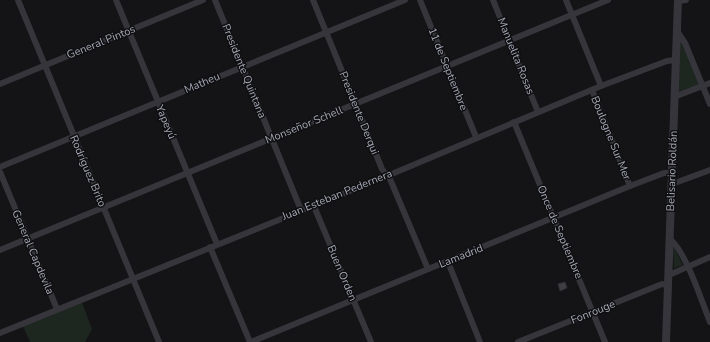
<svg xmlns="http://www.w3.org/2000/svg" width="710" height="342" font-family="'Nunito Sans',sans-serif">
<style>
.green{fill:#1e2620}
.building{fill:#3e3e43;stroke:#2e2e32}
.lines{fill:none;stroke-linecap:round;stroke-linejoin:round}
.minor{stroke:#35353b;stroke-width:6}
.tertiary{stroke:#35353b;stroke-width:8}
.labels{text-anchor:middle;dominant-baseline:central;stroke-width:3;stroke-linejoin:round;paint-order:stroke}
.street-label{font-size:11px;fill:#a5a8b6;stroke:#0f0f11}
</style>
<rect width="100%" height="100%" fill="#141416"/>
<!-- green -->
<g class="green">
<polygon points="677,31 703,86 674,97"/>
<polygon points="674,248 683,265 674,268 673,249"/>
<polygon points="81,300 92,329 85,342 30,342 22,324"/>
</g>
<!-- building -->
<polygon class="building" points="565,282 567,288 560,291 558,284"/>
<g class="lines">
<!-- minor -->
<g class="minor">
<polyline points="18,0 159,342"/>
<polyline points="116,0 217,244"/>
<polyline points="215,0 301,210"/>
<polyline points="313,0 382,169 390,179 428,269"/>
<polyline points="420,0 476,137"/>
<polyline points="493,0 538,112"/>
<polyline points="566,0 601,86"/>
<polyline points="678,1 686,0"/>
<polyline points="677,31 685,43 710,104"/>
<polyline points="0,84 203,0"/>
<polyline points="592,90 630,186"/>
<polyline points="674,97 710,83"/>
<polyline points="514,122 605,342"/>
<polyline points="0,167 405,0"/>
<polyline points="0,172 57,309"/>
<polyline points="672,184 710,170"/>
<polyline points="313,204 371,342"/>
<path d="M670,239C687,254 701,300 710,322"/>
<polyline points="210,247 250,342"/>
<polyline points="0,250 608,0"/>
<polyline points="448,262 480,342"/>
<polyline points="669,275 710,257"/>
<polyline points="0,333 387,176 601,86 667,61 675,60"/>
<polyline points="251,342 630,186 664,173 672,173"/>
<polyline points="518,342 662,284 668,285"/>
</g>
<!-- tertiary -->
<polyline class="tertiary" points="666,342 678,0"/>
</g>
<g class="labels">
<!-- street labels -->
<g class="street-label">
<text transform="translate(101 42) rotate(-22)">General Pintos</text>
<text transform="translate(516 56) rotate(68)">Manuelita Rosas</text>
<text transform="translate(448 69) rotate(68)">11 de Septiembre</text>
<text transform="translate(244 71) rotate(68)">Presidente Quintana</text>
<text transform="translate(202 83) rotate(-23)">Matheu</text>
<text transform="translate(359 113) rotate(68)">Presidente Derqui</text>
<text transform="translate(166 122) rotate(67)">Yapeyú</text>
<text transform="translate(304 125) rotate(-22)">Monseñor Schell</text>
<text transform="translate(611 138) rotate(68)">Boulogne Sur Mer</text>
<text transform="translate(88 171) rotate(67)">Rodríguez Brito</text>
<text transform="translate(672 171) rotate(-88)">Belisario Roldán</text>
<text transform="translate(337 195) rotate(-22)">Juan Esteban Pedernera</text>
<text transform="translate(560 232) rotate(67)">Once de Septiembre</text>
<text transform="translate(33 252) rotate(67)">General Capdevila</text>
<text transform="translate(461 256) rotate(-22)">Lamadrid</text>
<text transform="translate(342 273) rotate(67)">Buen Orden</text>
<text transform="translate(593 312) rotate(-22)">Fonrouge</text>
</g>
</g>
</svg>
